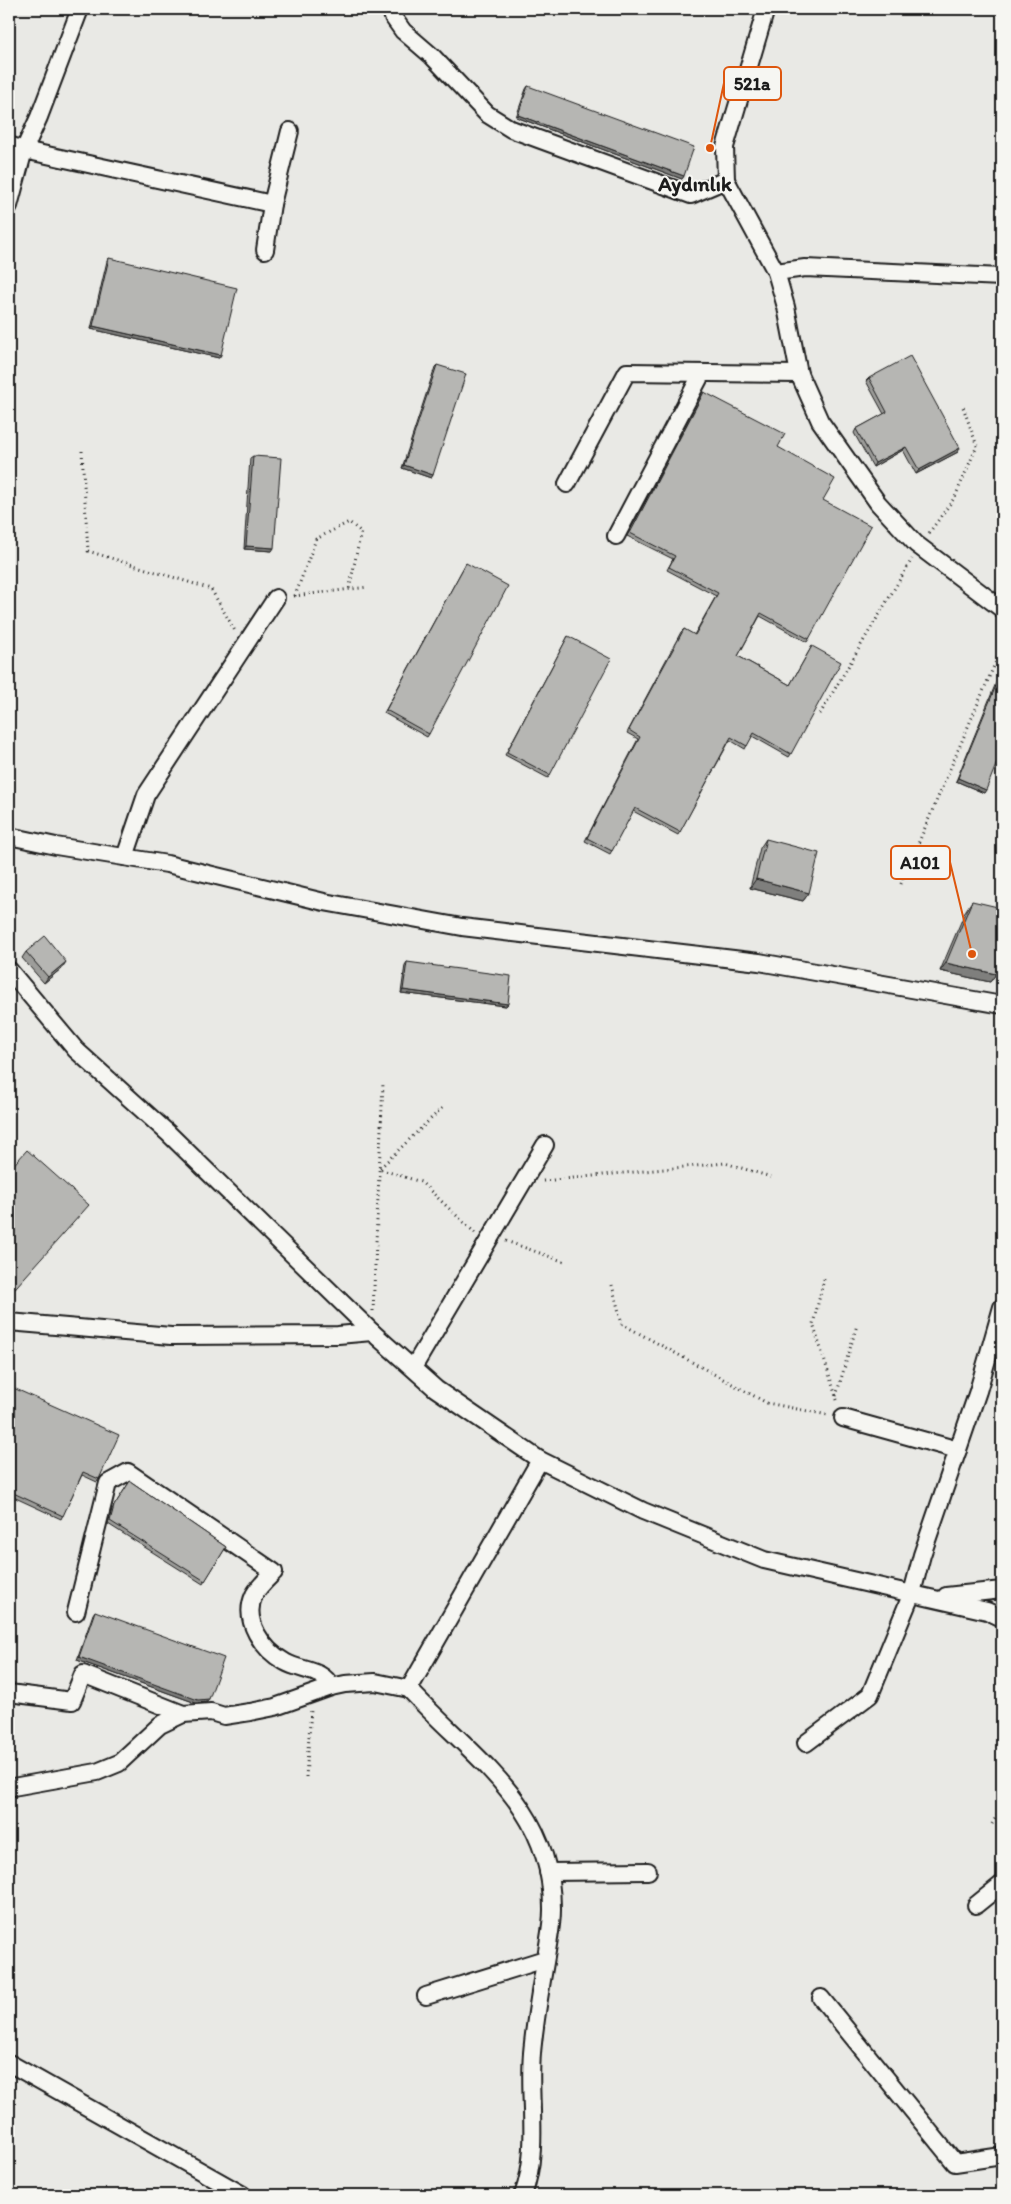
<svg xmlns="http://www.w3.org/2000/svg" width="1011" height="2204" font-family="Itim,sans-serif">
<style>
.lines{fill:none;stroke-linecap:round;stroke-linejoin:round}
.minor-casing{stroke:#1c1c1c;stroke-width:20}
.path{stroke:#1c1c1c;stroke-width:3;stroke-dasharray:1 4;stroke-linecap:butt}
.minor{stroke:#f6f6f2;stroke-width:16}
.wall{fill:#9d9d9a;stroke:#1c1c1c}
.shaded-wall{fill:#7f7f7d;stroke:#1c1c1c}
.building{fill:#b6b6b3;stroke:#1c1c1c}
.labels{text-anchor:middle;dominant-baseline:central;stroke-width:4;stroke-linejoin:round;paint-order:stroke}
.district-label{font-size:21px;font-weight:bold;fill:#1c1c1c;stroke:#f6f6f2}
.leader{fill:none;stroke:#de560d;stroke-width:2}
.callout-dot{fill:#de560d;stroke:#f6f6f2;stroke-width:2}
.callout{fill:#f6f6f2;stroke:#de560d;stroke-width:2}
.callout-label{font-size:18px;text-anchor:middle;font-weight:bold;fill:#1c1c1c}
</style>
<rect width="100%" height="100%" fill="#e9e9e5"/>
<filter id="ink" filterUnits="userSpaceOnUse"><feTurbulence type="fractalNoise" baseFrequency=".02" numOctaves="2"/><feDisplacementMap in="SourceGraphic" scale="10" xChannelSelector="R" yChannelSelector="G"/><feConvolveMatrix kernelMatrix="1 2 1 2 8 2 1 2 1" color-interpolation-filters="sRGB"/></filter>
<g filter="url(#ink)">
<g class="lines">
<!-- minor casing -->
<g class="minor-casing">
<g id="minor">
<polyline points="390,9 393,17 403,31 432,56 487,114 511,129 691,195 726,180"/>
<polyline points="766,9 725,147 726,180 776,272 786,307 799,374 820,421 878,503 916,544 1002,609"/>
<polyline points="9,145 24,150 39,117 80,9"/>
<polyline points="9,206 24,150 272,204"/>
<polyline points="265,250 272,204 290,131"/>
<polyline points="776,272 805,268 1002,277"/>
<polyline points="567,484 627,372 799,374"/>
<polyline points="616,536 702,373"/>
<polyline points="9,836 56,846 167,864 324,902 462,927 759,962 1002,1005"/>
<polyline points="125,857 146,795 276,598"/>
<polyline points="9,970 76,1050 168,1133 372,1332 436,1389 540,1460 643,1511 764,1560 987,1611 1002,1618"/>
<polyline points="9,1322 171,1336 338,1335 372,1332"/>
<polyline points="413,1368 545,1145"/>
<polyline points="843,1418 958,1450"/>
<polyline points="946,1596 1002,1590"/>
<path d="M76,1612L108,1483L128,1472L274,1572C267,1579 259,1586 254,1595C242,1621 263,1650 285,1662C300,1671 324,1669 331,1687"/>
<polyline points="9,1693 72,1701 83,1674 183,1714"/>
<polyline points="806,1743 870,1695 912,1593 922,1555 978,1391 1002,1307"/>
<polyline points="13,1787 97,1772 119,1763 160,1725 183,1714 211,1712 224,1716 250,1712 275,1707 331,1687 345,1684 375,1682 409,1689"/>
<polyline points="548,1872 648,1871"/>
<polyline points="976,1905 1002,1884"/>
<polyline points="426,1996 545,1959"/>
<polyline points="821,1998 955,2163 1002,2156"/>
<polyline points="9,2063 243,2195"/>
<path d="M523,2195C540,2149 528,2100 532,2053C535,2019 541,1985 547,1951C549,1938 552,1924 552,1910C553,1805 472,1758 409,1689L540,1460"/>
</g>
</g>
<!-- path -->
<g class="path">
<polyline points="82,451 88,551 211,589 235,631"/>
<polyline points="929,533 955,497 977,446 963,407"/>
<polyline points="294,596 368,587"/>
<polyline points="295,596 316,539 349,522 361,532 349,590"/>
<polyline points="820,714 912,559"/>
<polyline points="901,884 1002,647"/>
<polyline points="442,1108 379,1169 421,1182 475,1233"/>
<polyline points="543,1181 725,1163 771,1177"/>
<polyline points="506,1241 565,1262"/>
<polyline points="824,1279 813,1324 838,1403"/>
<polyline points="612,1285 622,1324 767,1403 828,1415"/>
<polyline points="373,1311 383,1083"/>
<polyline points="836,1396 857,1325"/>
<polyline points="306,1777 311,1710"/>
<polyline points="992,1824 1002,1807"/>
</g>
<!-- minor -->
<use href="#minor" class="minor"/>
</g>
<!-- wall -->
<g class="wall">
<polygon points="528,86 684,176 682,179 516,117 526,89"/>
<polygon points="109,258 219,358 91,329 107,261"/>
<polygon points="437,365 433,475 431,478 402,468 435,367"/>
<polygon points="869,378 958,452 916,474 903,450 873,467 854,433 856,429 884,414 866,381"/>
<polygon points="704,392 778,447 823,500 809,639 807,642 760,616 738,656 790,685 812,646 791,754 789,757 752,736 745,749 730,740 678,835 633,811 610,854 585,841 638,739 627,733 681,632 684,629 694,635 716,596 667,570 673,559 627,536"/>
<polygon points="253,456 272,551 244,549 250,458"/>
<polygon points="466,563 429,734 427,737 384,713"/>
<polygon points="568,636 550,775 548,778 505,755"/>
<polygon points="1000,676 984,793 956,781 998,678"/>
<polygon points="766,839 809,893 803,901 750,888 760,848"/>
<polygon points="972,901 996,974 990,982 940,971 966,910"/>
<polygon points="26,952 62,968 44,983 22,958"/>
<polygon points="407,962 508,1004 506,1006 401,993 405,965"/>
<polygon points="9,1386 99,1479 97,1482 82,1475 61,1519 9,1495"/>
<polygon points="130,1481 226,1547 203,1584 108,1524 112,1509"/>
<polygon points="95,1611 207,1702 196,1703 77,1660 93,1614"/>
</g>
<!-- shaded-wall -->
<g class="shaded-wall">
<polygon points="518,115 684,176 682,179 516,117"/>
<polygon points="93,326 221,355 219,358 91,329"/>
<polygon points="906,447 903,450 873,467 875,463"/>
<polygon points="960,448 958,452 916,474 919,470"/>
<polygon points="404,465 433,475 431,478 402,468"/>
<polygon points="246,546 274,548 272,551 244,549"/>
<polygon points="958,778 986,790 984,793 956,781"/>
<polygon points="756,879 809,893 803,901 750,888"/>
<polygon points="66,962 62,968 44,983 48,977"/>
<polygon points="946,963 996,974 990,982 940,971"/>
<polygon points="403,990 508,1004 506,1006 401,993"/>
<polygon points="79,1657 209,1699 207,1702 196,1703 77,1660"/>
</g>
<!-- building -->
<g class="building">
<polygon points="528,86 694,147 684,176 518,115"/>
<polygon points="109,258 237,288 221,355 93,326"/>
<polygon points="910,356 960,448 919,470 906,447 875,463 856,429 887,412 869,378"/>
<polygon points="437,365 466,374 433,475 404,465"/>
<polygon points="704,392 785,434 778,447 835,479 823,500 871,526 809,639 761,613 738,656 790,685 812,646 841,662 791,754 754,733 747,746 731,737 680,832 635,808 612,851 587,838 640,737 629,730 684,629 695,635 718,593 669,567 675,556 630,533"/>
<polygon points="253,456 281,458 274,548 246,546"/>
<polygon points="466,563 508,586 429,734 386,710"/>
<polygon points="568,636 611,659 550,775 507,752"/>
<polygon points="1000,676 1002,677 1002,750 986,790 958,778"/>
<polygon points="766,839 819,853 809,893 756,879"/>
<polygon points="972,901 1002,908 1002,950 996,974 946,963"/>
<polygon points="45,936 66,962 48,977 26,952"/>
<polygon points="407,962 511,976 508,1004 403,990"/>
<polygon points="27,1150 89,1205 9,1295 9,1170"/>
<polygon points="9,1386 119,1435 99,1479 83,1472 63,1516 9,1491"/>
<polygon points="130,1481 226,1547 205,1581 110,1521 114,1506"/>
<polygon points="95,1611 224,1658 209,1699 198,1700 79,1657"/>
</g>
</g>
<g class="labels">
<!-- district labels -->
<g class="district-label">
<text x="695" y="183">Aydınlık</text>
</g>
</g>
<!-- callouts -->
<path class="leader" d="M710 148L724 83M972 954L950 862"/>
<g class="callout-dot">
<circle cx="710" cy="148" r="5"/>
<circle cx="972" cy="954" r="5"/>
</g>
<g class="callout">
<rect x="724" y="67" width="57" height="33" rx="5"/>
<rect x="891" y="846" width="59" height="33" rx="5"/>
</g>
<g class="callout-label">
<text x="752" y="90">521a</text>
<text x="920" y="869">A101</text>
</g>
<!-- margin -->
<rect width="1011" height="2204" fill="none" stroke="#f6f6f2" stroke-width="30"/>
<rect x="15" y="15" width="981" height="2174" fill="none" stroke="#1c1c1c" stroke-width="2" filter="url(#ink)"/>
</svg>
